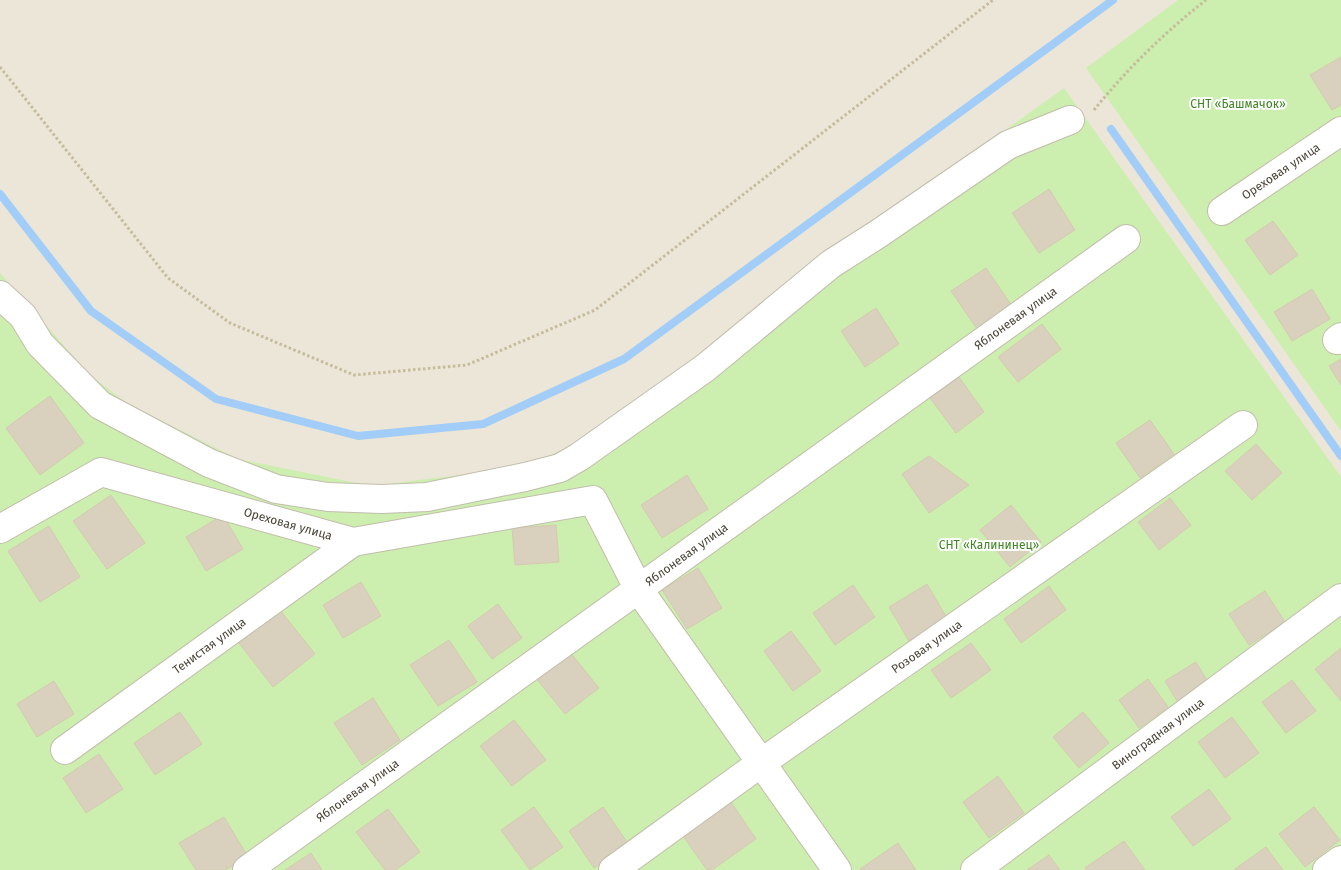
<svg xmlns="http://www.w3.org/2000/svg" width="1341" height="870" font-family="'Fira Sans',sans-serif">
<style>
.residential{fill:#ebe6d7}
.green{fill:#cceeaf}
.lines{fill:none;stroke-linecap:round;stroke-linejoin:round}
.stream{stroke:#a1cdf8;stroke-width:8}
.building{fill:#d9d1be;stroke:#d5cab0}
.street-casing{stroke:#c3bdab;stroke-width:30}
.path{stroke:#c6bb9b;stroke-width:3;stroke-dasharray:2.5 2.5;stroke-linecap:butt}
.street{stroke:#fff;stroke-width:28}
.labels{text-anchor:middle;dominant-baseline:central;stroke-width:4;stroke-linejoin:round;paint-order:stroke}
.park-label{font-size:12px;fill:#3f8523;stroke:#fff}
.street-label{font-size:12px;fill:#4b4537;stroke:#fff}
</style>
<rect width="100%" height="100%" fill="#f6f4ea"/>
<!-- residential -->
<rect class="residential" x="0" y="0" width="1341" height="870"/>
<!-- green -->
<g class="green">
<polygon points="1178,0 1341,0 1341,431 1086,68"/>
<polygon points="1064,88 1341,477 1341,870 0,870 0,273 89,374 128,404 238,459 371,486 523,467 601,433 893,211"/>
</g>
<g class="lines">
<!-- stream -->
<g class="stream">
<polyline points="1111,129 1341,456"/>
<polyline points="0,194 91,311 216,399 358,436 483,424 624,359 1113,0"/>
</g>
</g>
<!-- building -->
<g class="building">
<polygon points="1341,57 1341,105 1332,110 1310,75"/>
<polygon points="1049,189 1075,230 1039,253 1012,213"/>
<polygon points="1273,221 1298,255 1270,275 1245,240"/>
<polygon points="986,268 1012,306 977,329 951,291"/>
<polygon points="1312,289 1330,319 1292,341 1274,312"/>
<polygon points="876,308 899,344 865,367 841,331"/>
<polygon points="1042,324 1061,349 1018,382 998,357"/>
<polygon points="1341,359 1341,385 1329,366"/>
<polygon points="959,377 984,412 956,433 930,398"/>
<polygon points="50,396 84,443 40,475 6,428"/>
<polygon points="1150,420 1174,454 1140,478 1116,443"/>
<polygon points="1256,444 1282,473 1252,500 1225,471"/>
<polygon points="929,456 969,485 929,513 902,474"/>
<polygon points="687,475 708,509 662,538 641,505"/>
<polygon points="111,495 145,543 107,569 73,521"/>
<polygon points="1170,498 1191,525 1159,550 1138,522"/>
<polygon points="1011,505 1041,542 1010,567 980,530"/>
<polygon points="223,515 243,549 206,571 186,537"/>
<polygon points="556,525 559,562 515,565 512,528"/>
<polygon points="49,526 80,577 40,602 8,551"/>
<polygon points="698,568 722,608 687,629 662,590"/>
<polygon points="361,582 381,616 343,638 323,605"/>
<polygon points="927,584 947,618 909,641 889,607"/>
<polygon points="853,585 875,617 835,645 813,613"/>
<polygon points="1049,586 1066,610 1021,643 1004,619"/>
<polygon points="1265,591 1285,622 1249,645 1229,614"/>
<polygon points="498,604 522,638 492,659 468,626"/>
<polygon points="280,610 315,654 273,687 239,643"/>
<polygon points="791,631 821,671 793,691 764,651"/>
<polygon points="449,640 477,682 438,706 410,665"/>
<polygon points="971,643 991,670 951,698 931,670"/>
<polygon points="1341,648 1341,701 1315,669"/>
<polygon points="569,651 599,688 565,714 535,677"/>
<polygon points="1196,662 1211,687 1180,706 1165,681"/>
<polygon points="1148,679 1168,707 1139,728 1119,700"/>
<polygon points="1292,680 1316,711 1286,733 1262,702"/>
<polygon points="54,681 74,714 37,737 17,704"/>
<polygon points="373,698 400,740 362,765 334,723"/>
<polygon points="180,712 202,744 155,775 134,743"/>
<polygon points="1083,712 1109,743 1079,768 1053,737"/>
<polygon points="1232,717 1259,753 1225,778 1198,742"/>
<polygon points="514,720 546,760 512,786 480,746"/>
<polygon points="99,754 123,789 86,813 63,778"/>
<polygon points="998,776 1024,813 989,838 963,802"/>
<polygon points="1209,789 1231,819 1193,846 1171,817"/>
<polygon points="731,802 756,839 712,870 707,870 683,836"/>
<polygon points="534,807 563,847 530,870 501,830"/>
<polygon points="603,807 629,845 594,868 569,831"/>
<polygon points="1314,807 1340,840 1305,867 1279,834"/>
<polygon points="388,809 420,852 396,870 385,870 356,832"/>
<polygon points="224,817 248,857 225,870 196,870 179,843"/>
<polygon points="1124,841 1145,870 1086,870 1085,868"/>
<polygon points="898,843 916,870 861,870 860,869"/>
<polygon points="1266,847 1283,870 1235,870 1235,869"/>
<polygon points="311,853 322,870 285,870"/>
<polygon points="1049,855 1060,870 1027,870"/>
</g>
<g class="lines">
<!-- street casing -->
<g class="street-casing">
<g id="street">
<path id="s1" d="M1222,211L1341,131"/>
<polyline points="0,295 23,316 40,344 100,405 209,463 276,489 328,497 382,499 427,497 525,477 560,468 579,457 705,368 831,264 878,234 1008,145 1070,120"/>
<polyline points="1337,340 1341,337"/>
<path id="s2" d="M0,529L101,472L353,542L593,500L639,590L837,870"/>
<path id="s3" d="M65,750L353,542"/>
<path id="s4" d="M247,870L1126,239"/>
<path id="s5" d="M613,870L761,763L1243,425"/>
<path id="s6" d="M975,870L1341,598"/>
<polyline points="1327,870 1341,860"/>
</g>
</g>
<!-- path -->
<g class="path">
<polyline points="0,67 168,278 230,323 354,375 467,365 595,310 993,0"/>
<path d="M1094,110C1127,69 1165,32 1206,0"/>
</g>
<!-- street -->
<use href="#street" class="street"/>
</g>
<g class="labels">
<!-- park labels -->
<g class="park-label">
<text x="1238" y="104">СНТ «Башмачок»</text>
<text x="989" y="545">СНТ «Калининец»</text>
</g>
<!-- street labels -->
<g class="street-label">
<text stroke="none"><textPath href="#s1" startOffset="71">Ореховая улица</textPath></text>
<text stroke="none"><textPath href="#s4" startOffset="946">Яблоневая улица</textPath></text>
<text stroke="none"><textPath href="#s2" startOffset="310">Ореховая улица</textPath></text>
<text stroke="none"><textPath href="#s4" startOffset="541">Яблоневая улица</textPath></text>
<text stroke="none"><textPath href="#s3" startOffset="178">Тенистая улица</textPath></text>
<text stroke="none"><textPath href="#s5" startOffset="385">Розовая улица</textPath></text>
<text stroke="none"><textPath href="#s6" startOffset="228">Виноградная улица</textPath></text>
<text stroke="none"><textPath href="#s4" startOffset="136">Яблоневая улица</textPath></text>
</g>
</g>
</svg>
